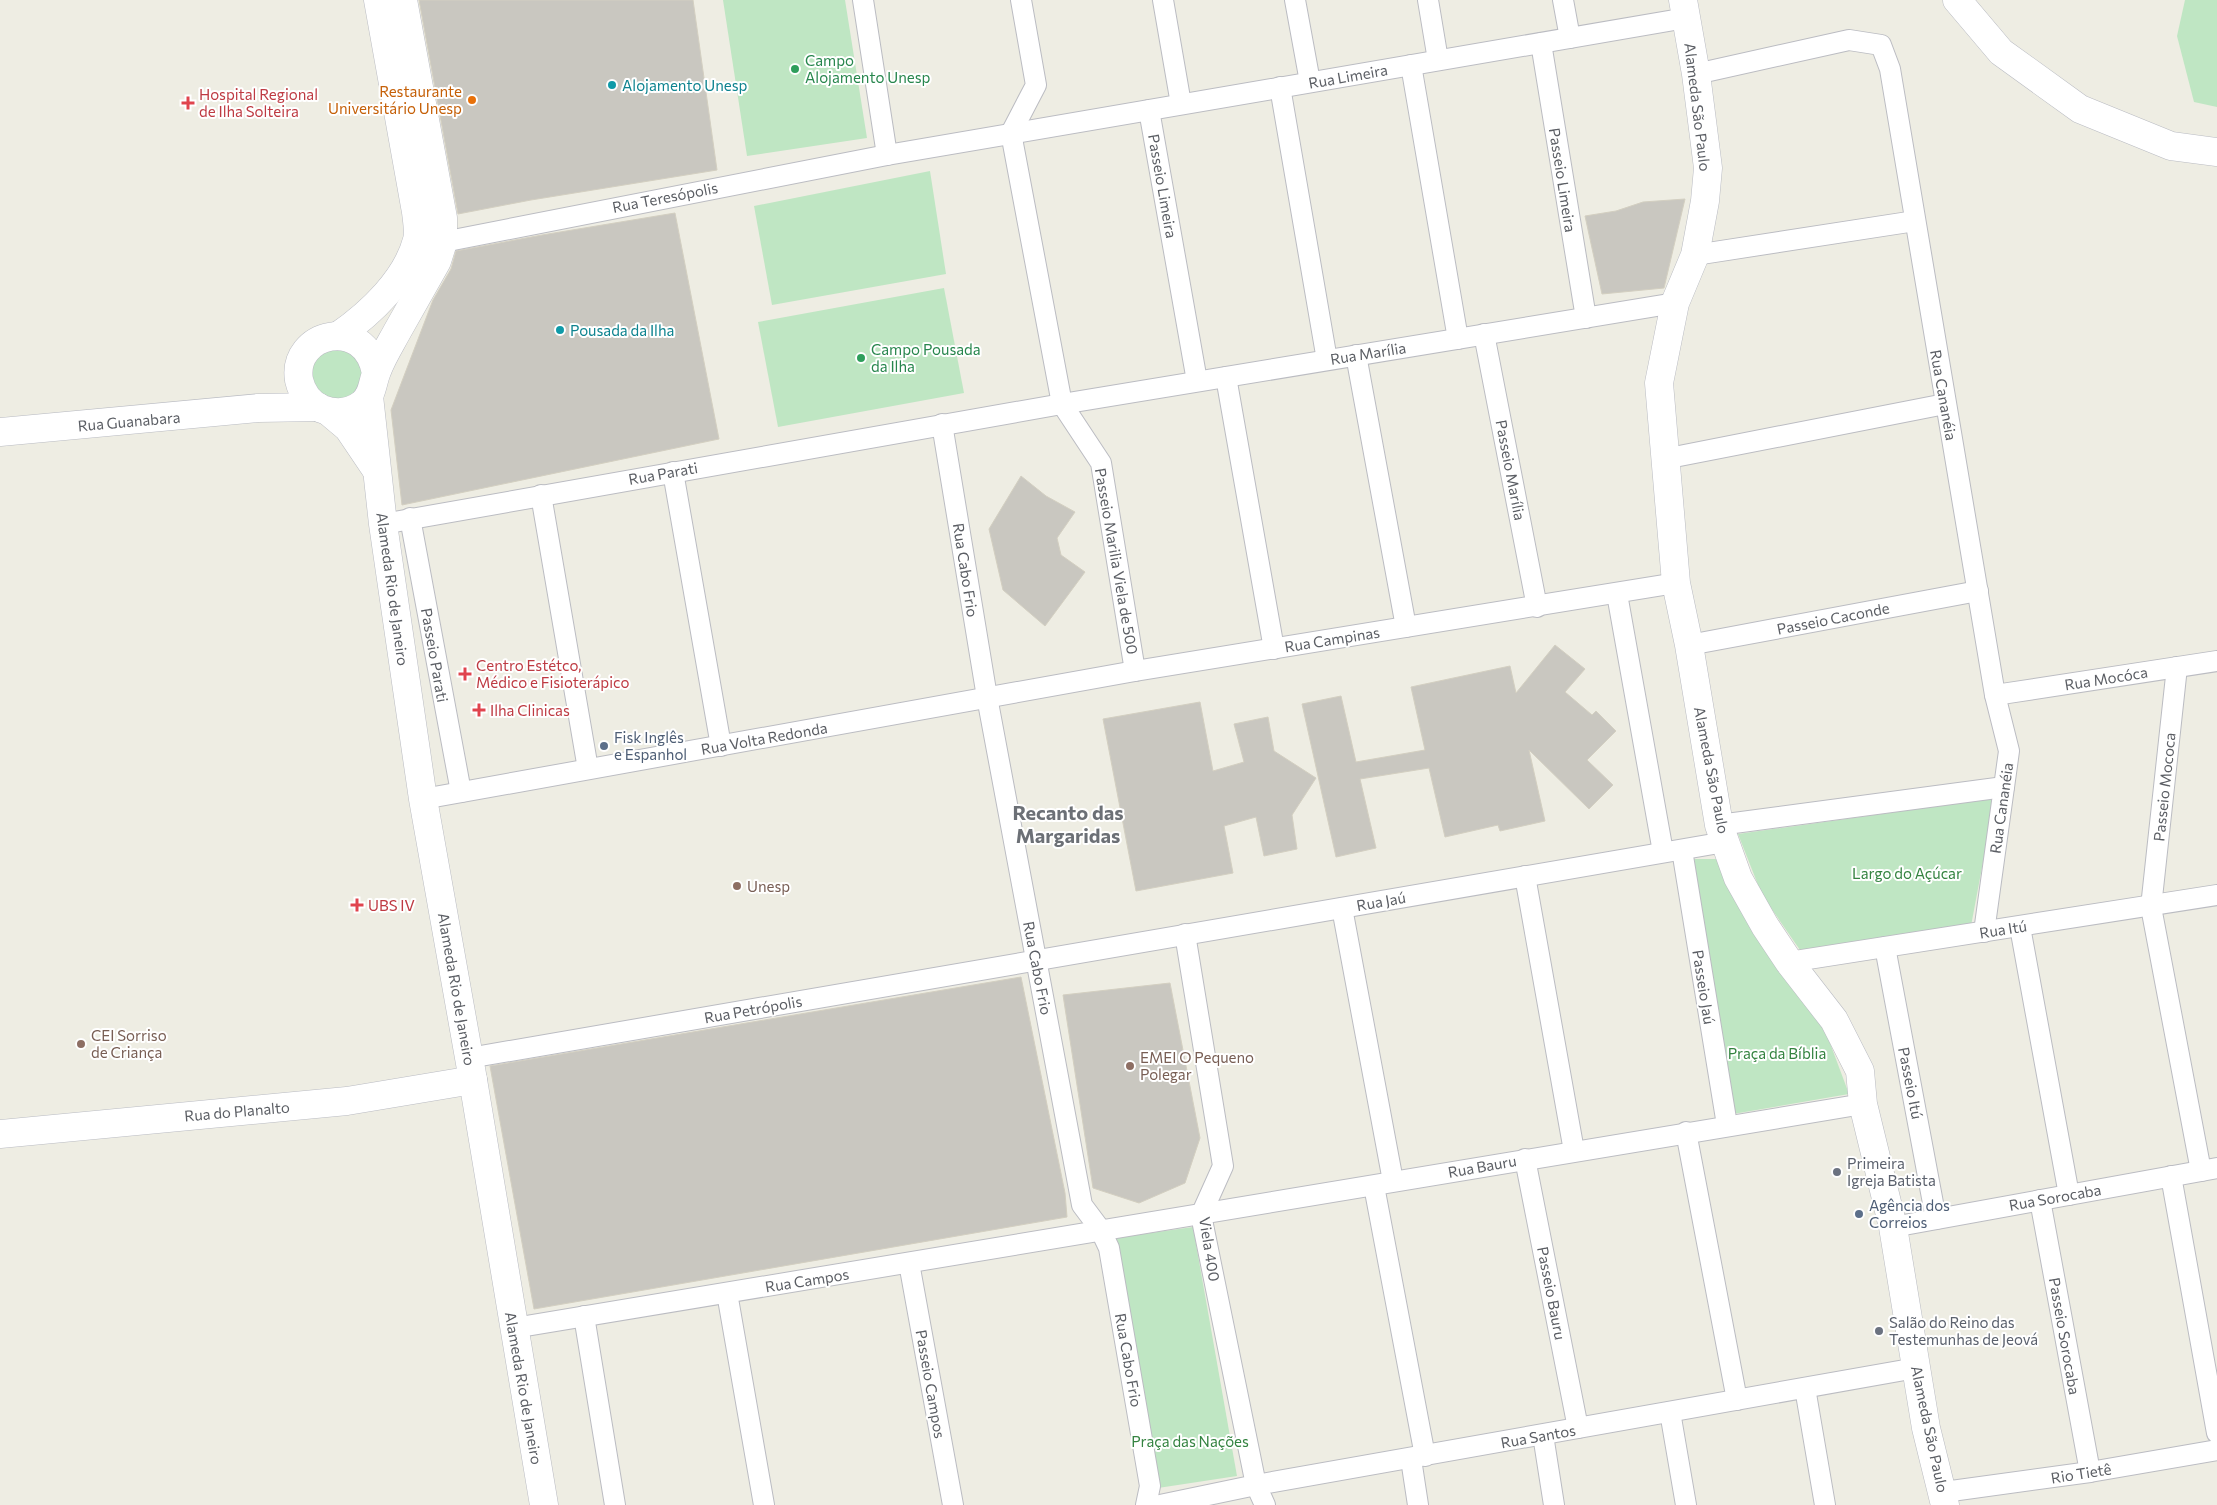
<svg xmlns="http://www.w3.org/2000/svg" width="2217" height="1505" font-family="Commissioner,sans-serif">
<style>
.green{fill:#bfe6c3}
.building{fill:#c9c7c0;stroke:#d3cfc1}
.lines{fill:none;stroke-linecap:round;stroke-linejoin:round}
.street-casing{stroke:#bbbcc2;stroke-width:22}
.secondary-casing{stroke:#b9bbc2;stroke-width:29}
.street{stroke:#fff;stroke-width:20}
.secondary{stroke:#fff;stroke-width:28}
.leisure-dot{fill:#2e9e5b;stroke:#fff;stroke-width:2}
.culture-dot{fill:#0f9aa8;stroke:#fff;stroke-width:2}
.food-dot{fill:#e8710a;stroke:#fff;stroke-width:2}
.health-dot{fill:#e0444e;stroke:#fff;stroke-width:2}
.service-dot{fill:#5c6f8a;stroke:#fff;stroke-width:2}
.education-dot{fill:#8d6e63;stroke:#fff;stroke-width:2}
.worship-dot{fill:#6b7280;stroke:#fff;stroke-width:2}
.labels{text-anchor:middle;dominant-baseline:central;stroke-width:4;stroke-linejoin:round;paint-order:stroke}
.leisure-label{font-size:15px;fill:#27864d;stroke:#fff;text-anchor:start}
.street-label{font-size:15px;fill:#5b5e64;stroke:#fff}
.culture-label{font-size:15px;fill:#0d838f;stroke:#fff;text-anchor:start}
.food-label{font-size:15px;fill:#c56008;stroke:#fff;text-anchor:end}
.health-label{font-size:15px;fill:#be3a42;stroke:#fff;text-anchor:start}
.service-label{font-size:15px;fill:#4e5e75;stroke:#fff;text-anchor:start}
.park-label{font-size:15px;fill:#348340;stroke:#fff}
.education-label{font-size:15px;fill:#785e54;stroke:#fff;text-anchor:start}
.worship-label{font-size:15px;fill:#5b616d;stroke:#fff;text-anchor:start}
.district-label{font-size:20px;font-weight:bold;fill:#6c7076;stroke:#fff}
</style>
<rect width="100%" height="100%" fill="#eeede3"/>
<!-- green -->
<g class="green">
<polygon points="723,0 845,0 867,138 747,156"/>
<polygon points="2185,0 2217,0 2217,107 2194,102 2177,36"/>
<polygon points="930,171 946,274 772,305 754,206"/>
<polygon points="944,288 964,393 778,427 758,322"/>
<path d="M333,348L349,350L365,368L359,394L333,403L313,388C313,363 309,361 333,348Z"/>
<polygon points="1995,798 1971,926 1800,950 1762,895 1738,834"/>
<polygon points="1688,859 1716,859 1772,958 1824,1027 1849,1094 1733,1114"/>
<polygon points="1193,1227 1237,1476 1158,1488 1115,1238"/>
</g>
<!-- building -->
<g class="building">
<polygon points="419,0 693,0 717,170 531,200 458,214"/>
<polygon points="1685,199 1664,288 1602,294 1585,216 1616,211 1643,202"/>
<polygon points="675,213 719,439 402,505 391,410 433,300 451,269 456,251 542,235"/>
<polygon points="1021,476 1046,496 1075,512 1057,538 1061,555 1085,572 1045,626 1003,590 989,529"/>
<polygon points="1555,645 1585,669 1565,692 1592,715 1596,711 1616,731 1587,760 1613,785 1589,809 1529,750 1545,821 1500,831 1498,825 1445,837 1429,768 1360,779 1376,848 1336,857 1302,704 1341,696 1356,762 1425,750 1411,687 1510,666 1516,693"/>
<polygon points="1200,702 1213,771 1244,762 1234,724 1268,717 1274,751 1316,778 1292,815 1297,849 1264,856 1256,817 1224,826 1233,873 1136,891 1103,719"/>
<polygon points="1021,977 1065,1193 1067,1217 534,1309 490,1066"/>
<polygon points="1170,983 1200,1138 1185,1183 1139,1203 1093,1188 1063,995"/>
</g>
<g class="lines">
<!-- street casing -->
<g class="street-casing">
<g id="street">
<polyline points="863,0 887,155"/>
<polyline points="1021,0 1036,85 1011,133 1062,404 1101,463 1135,671"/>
<polyline points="1163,0 1181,104"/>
<polyline points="1295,0 1310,82"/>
<polyline points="1428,0 1438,60"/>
<polyline points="1563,0 1570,38"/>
<polyline points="1541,43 1586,318"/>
<polyline points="1411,65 1458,339"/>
<polyline points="1696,74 1849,40 1881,45 1890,69 1995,695 2009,751 1984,932"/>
<polyline points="1280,87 1327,360"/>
<polyline points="1149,110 1197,381"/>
<polyline points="443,242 887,155 1686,18"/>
<polyline points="1695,255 1915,221"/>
<polyline points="1484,334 1537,607"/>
<polyline points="1356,355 1406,627"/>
<polyline points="1226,377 1274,649"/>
<polyline points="942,424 987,697 1082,1205 1100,1229 1109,1248 1150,1486 1146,1505"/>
<polyline points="1664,459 1945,404"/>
<polyline points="673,472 721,746"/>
<polyline points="541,495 588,769"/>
<polyline points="410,518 461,792"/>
<polyline points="383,524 1062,404 1675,303"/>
<polyline points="1617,594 1663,852"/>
<polyline points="1689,645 1978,591"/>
<polyline points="2177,667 2151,907 2201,1171"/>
<polyline points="1995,695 2217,661"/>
<polyline points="423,799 1135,671 1676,583"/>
<polyline points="1719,825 2004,787"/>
<polyline points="1682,850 1727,1125"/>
<polyline points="1525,876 1574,1151"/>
<polyline points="1342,908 1393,1181"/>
<polyline points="2020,927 2069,1195"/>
<polyline points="1185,934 1223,1166 1201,1215 1256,1485 1265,1505"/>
<polyline points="1885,947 1936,1219"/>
<polyline points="1789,962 2217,895"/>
<polyline points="469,1058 1725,842"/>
<polyline points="1686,1132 1737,1400"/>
<polyline points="1525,1159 1578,1428"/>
<polyline points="2171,1176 2217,1433"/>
<polyline points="1374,1186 1425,1456"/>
<polyline points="2040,1200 2090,1472"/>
<polyline points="1893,1227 2217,1168"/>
<polyline points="909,1263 953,1505"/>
<polyline points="727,1293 764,1505"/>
<polyline points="584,1316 615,1505"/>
<polyline points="514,1328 1863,1104"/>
<polyline points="1805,1388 1825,1505"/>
<polyline points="1670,1412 1686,1505"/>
<polyline points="1543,1435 1554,1505"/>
<polyline points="1411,1459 1418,1505"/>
<polyline points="1944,1492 2090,1472 2217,1450"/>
<polyline points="1160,1505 1256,1485 1916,1368"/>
</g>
</g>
<!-- secondary casing -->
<g class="secondary-casing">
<g id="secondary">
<polyline points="1683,0 1696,74 1708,168 1705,201 1695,255 1675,303 1659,383 1676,583 1689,645 1719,825 1738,878 1765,926 1789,962 1834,1020 1860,1071 1863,1104 1893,1227 1926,1428 1945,1505"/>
<polyline points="1957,0 2001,52 2080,109 2171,146 2217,152"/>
<path d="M338,336C371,313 407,279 417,240C419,232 417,221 416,212L378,0"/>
<path d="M376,373C365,314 291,333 299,380C302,393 310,404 322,409C335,414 350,413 362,404C373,395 372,383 377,371C382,357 391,343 398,330C411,307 424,284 437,261L443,242V218L403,0"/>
<polyline points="369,396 383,524 423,799 473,1080 544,1505"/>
<polyline points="329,412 348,428 375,468"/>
<polyline points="0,432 258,408 318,407"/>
<polyline points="0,1134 347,1101 473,1080"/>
</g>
</g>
<!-- street -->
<use href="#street" class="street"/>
<!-- secondary -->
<use href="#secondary" class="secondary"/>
</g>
<!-- markers -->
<g class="leisure-dot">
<circle cx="795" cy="69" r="5"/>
<circle cx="861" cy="358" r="5"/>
</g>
<g class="culture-dot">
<circle cx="612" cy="85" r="5"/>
<circle cx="560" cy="330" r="5"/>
</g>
<circle class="food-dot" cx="472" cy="100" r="5"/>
<g class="health-dot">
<path d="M185.5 95.5h5v5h5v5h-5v5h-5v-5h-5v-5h5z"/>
<path d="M462.5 666.5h5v5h5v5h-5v5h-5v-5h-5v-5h5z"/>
<path d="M476.5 702.5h5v5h5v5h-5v5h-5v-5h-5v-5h5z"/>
<path d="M354.5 897.5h5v5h5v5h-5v5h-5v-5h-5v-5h5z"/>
</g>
<g class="service-dot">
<circle cx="604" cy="746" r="5"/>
<circle cx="1859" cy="1214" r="5"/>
</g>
<g class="education-dot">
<circle cx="737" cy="886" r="5"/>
<circle cx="81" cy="1044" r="5"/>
<circle cx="1130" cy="1066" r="5"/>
</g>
<g class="worship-dot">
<circle cx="1837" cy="1172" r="5"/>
<circle cx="1879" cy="1331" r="5"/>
</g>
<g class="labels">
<!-- leisure labels -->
<g class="leisure-label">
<text x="805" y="60">Campo<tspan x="805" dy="17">Alojamento Unesp</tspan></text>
<text x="871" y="349">Campo Pousada<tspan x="871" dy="17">da Ilha</tspan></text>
</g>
<!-- street labels -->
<g class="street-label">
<text transform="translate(1348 76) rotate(-10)">Rua Limeira</text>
<text transform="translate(1698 107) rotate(83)">Alameda São Paulo</text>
<text transform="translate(1563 180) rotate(81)">Passeio Limeira</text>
<text transform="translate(1163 186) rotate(80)">Passeio Limeira</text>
<text transform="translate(665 197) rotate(-11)">Rua Teresópolis</text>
<text transform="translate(1368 353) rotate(-9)">Rua Marília</text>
<text transform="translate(1944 395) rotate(80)">Rua Cananéia</text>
<text transform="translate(129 421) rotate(-5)">Rua Guanabara</text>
<text transform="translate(1511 470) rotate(79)">Passeio Marília</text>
<text transform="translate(663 473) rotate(-10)">Rua Parati</text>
<text transform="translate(1117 561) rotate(80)">Passeio Marilia Viela de 500</text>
<text transform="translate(966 570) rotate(81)">Rua Cabo Frio</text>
<text transform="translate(393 589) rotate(82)">Alameda Rio de Janeiro</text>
<text transform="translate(1833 618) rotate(-11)">Passeio Caconde</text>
<text transform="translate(1332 639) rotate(-9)">Rua Campinas</text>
<text transform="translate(435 655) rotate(80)">Passeio Parati</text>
<text transform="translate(2106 678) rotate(-9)">Rua Mocóca</text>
<text transform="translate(764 738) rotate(-10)">Rua Volta Redonda</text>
<text transform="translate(1712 770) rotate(79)">Alameda São Paulo</text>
<text transform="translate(2164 787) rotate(-84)">Passeio Mococa</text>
<text transform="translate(2001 808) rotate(-82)">Rua Cananéia</text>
<text transform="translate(1381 901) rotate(-10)">Rua Jaú</text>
<text transform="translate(2003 929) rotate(-9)">Rua Itú</text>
<text transform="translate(1038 968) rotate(79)">Rua Cabo Frio</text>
<text transform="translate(1704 987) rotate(81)">Passeio Jaú</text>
<text transform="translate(457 989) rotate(80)">Alameda Rio de Janeiro</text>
<text transform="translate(753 1009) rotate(-10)">Rua Petrópolis</text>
<text transform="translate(1911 1083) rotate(79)">Passeio Itú</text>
<text transform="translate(237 1111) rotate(-5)">Rua do Planalto</text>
<text transform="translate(1482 1166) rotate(-10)">Rua Bauru</text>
<text transform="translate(2055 1197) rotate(-10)">Rua Sorocaba</text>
<text transform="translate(1210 1249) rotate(81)">Viela 400</text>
<text transform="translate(807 1280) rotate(-9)">Rua Campos</text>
<text transform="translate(1552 1293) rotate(79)">Passeio Bauru</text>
<text transform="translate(2065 1336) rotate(80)">Passeio Sorocaba</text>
<text transform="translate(1129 1360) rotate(80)">Rua Cabo Frio</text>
<text transform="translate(931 1384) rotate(80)">Passeio Campos</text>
<text transform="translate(524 1388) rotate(80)">Alameda Rio de Janeiro</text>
<text transform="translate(1930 1429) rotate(78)">Alameda São Paulo</text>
<text transform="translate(1538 1436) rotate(-10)">Rua Santos</text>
<text transform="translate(2081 1473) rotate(-9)">Rio Tietê</text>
</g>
<!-- culture labels -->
<g class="culture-label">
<text x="622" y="85">Alojamento Unesp</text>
<text x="570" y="330">Pousada da Ilha</text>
</g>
<!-- food labels -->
<g class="food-label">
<text x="462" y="91">Restaurante<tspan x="462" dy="17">Universitário Unesp</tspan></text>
</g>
<!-- health labels -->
<g class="health-label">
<text x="199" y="94">Hospital Regional<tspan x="199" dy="17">de Ilha Solteira</tspan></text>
<text x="476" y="665">Centro Estétco,<tspan x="476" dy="17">Médico e Fisioterápico</tspan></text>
<text x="490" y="710">Ilha Clinicas</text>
<text x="368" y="905">UBS IV</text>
</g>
<!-- service labels -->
<g class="service-label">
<text x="614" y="737">Fisk Inglês<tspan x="614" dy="17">e Espanhol</tspan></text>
<text x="1869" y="1205">Agência dos<tspan x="1869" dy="17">Correios</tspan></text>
</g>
<!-- park labels -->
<g class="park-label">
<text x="1907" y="873">Largo do Açúcar</text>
<text x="1777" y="1053">Praça da Bíblia</text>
<text x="1190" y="1441">Praça das Nações</text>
</g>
<!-- education labels -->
<g class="education-label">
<text x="747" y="886">Unesp</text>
<text x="91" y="1035">CEI Sorriso<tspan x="91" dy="17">de Criança</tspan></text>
<text x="1140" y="1057">EMEI O Pequeno<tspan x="1140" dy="17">Polegar</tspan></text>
</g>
<!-- worship labels -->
<g class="worship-label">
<text x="1847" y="1163">Primeira<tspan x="1847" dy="17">Igreja Batista</tspan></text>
<text x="1889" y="1322">Salão do Reino das<tspan x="1889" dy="17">Testemunhas de Jeová</tspan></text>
</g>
<!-- district labels -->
<g class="district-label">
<text x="1068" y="812">Recanto das<tspan x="1068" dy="23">Margaridas</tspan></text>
</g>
</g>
</svg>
